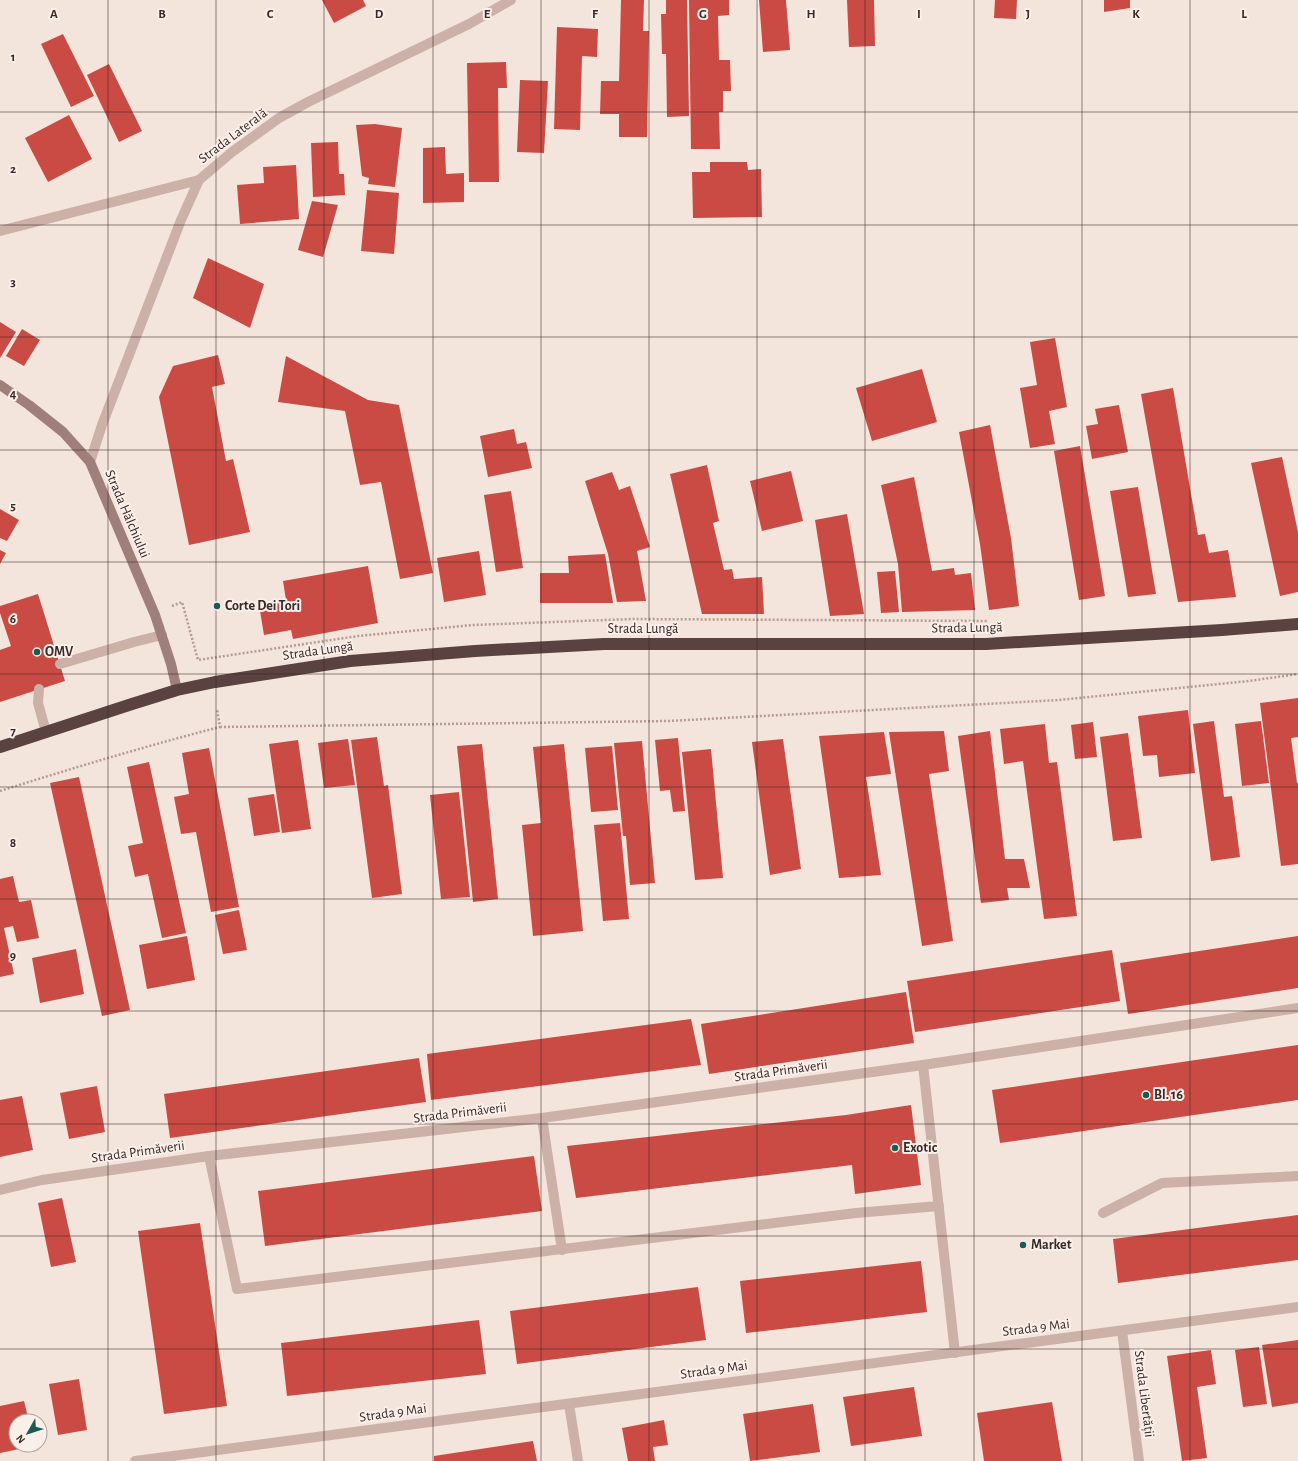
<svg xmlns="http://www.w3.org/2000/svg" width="1298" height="1461" font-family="'Alegreya Sans',sans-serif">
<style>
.building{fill:#c94b44}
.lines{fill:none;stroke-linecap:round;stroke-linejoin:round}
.path{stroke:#b79b92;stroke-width:2.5;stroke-dasharray:2 2;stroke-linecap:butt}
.lane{stroke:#cbb1a8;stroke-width:10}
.street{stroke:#cbb1a8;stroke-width:10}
.secondary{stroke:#9f7f79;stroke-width:10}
.highway{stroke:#59423f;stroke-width:12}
.grid{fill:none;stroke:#382a28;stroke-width:1;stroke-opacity:0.55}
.poi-dot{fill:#1c5b53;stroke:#faefe9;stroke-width:1.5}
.labels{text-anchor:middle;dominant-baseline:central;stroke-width:4;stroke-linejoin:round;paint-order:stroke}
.street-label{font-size:14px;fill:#382a28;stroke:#faefe9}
.poi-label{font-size:14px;font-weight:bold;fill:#382a28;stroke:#faefe9;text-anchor:start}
.grid-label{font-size:13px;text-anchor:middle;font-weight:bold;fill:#382a28;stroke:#faefe9;stroke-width:4;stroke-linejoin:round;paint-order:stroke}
</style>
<rect width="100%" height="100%" fill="#f3e4dc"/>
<!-- building -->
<g class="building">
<polygon points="322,0 363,0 366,6 334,23"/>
<polygon points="621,0 644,0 643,31 649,31 647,137 619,137 619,114 600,114 601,81 619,81"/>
<polygon points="666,0 687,0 689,116 667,117 666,54 662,54 661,14 666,14"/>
<polygon points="689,0 729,0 729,15 718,16 719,60 730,60 731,91 723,91 723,112 719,112 720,149 691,149"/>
<polygon points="759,0 786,0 790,50 763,52"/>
<polygon points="847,0 874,0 875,46 849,47"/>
<polygon points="995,0 1017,0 1016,19 994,18"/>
<polygon points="1104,0 1130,0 1130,8 1104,12"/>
<polygon points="557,27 598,29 597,57 582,56 580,130 554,129"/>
<polygon points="63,34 94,96 71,107 41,44"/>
<polygon points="506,62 507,88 498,88 499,182 469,182 467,63"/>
<polygon points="109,64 142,131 119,142 87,75"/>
<polygon points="520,80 548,81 544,153 517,152"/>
<polygon points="69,115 92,159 48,182 25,138"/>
<polygon points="375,124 402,128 395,187 368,184 369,178 362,176 356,125"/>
<polygon points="338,142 339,174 344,174 345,195 313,197 311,143"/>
<polygon points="445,147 446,174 464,173 464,202 423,203 423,148"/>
<polygon points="710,162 747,162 748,170 761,169 762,217 693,218 692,172 710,172"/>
<polygon points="296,165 299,219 240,224 237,185 264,183 263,167"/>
<polygon points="367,190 399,193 394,254 361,251"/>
<polygon points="312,201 338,205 323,257 298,250"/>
<polygon points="208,258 264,284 250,328 193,298"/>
<polygon points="0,322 16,332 0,358"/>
<polygon points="22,329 40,340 24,366 6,356"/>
<polygon points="1055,338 1067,407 1049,411 1055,444 1030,448 1020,388 1037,385 1030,342"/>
<polygon points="218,355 225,384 212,387 226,461 233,459 250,532 189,545 159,397 173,366"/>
<polygon points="286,356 368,400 399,405 433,573 400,579 381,482 360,485 345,411 278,402"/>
<polygon points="922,369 937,422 872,441 856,388"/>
<polygon points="1173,388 1198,535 1205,534 1209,553 1228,550 1236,597 1178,602 1141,394"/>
<polygon points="1119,405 1128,452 1092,459 1086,426 1098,424 1095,409"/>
<polygon points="990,425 1011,538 1019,606 989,610 980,544 959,432"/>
<polygon points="514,429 517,444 526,442 532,468 488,477 480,436"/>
<polygon points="1080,446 1105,596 1079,600 1054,451"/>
<polygon points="1282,457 1298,532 1298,592 1280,596 1251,463"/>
<polygon points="707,465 719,521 713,523 724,570 732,569 734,579 762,577 764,614 702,614 670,474"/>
<polygon points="791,471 803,521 762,531 750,481"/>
<polygon points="612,472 619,490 630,486 650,547 637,551 646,601 617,602 608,554 585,481"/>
<polygon points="914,477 932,571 954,568 955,575 971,573 975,610 902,612 898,564 881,485"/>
<polygon points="1138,487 1156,594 1128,597 1110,491"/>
<polygon points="511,491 523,568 496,572 484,495"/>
<polygon points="0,509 19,520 7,541 0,538"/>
<polygon points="847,514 864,614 830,616 815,520"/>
<polygon points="0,550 6,553 0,564"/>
<polygon points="479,551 486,595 444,602 437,558"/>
<polygon points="605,554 613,603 540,603 540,573 569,573 568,556"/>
<polygon points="368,566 378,623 293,639 291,630 264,635 259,605 286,600 283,581"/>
<polygon points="895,571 899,612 881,613 877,572"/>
<polygon points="38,594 65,681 0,702 0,650 11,646 0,613 0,606"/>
<polygon points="1298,698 1298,737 1291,738 1297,783 1298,783 1298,864 1281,866 1260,703"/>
<polygon points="1188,710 1195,773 1159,777 1157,755 1143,756 1138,716"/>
<polygon points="1214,721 1224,797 1232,796 1240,857 1211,861 1193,724"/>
<polygon points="1261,721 1269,783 1242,786 1235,724"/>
<polygon points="1093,722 1097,757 1075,759 1071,725"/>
<polygon points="1045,724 1049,763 1057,762 1077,916 1044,919 1023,761 1004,764 1000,729"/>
<polygon points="944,731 949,771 929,774 953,941 922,946 889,732"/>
<polygon points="990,731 1005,859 1024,859 1030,888 1007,888 1009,900 981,903 958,736"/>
<polygon points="884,732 891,774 866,777 881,875 839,878 819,736"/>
<polygon points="1128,733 1142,838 1113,841 1100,737"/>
<polygon points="377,737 384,786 388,785 402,894 372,898 351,740"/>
<polygon points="678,738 685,811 673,812 670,790 660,791 655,740"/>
<polygon points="348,739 355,785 324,788 318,743"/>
<polygon points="783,739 801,869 770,875 752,742"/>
<polygon points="298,740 311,829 282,833 269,744"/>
<polygon points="642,741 655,883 630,885 626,836 623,836 614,743"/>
<polygon points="482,744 498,899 473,902 457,746"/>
<polygon points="564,744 583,931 533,936 522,825 541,823 533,747"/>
<polygon points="612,746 618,810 591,812 585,748"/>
<polygon points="209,748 239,907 211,912 196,832 181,834 174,797 189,794 182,753"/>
<polygon points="711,749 723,878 695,880 682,752"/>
<polygon points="149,762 186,933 162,938 148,874 135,877 128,846 143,843 127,767"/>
<polygon points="79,777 130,1010 102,1016 50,783"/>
<polygon points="459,792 470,897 441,899 430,795"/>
<polygon points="274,794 280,832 254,836 248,798"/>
<polygon points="620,823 629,919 603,921 594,825"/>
<polygon points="13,876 19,902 31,900 39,938 17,942 13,926 4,928 14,974 0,977 0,879"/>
<polygon points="239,910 247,950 223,954 215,915"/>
<polygon points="187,936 195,980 147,989 139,945"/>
<polygon points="1298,936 1298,988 1128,1014 1120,963"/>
<polygon points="76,949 84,994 40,1003 32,958"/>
<polygon points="1112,950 1120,1001 915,1032 907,981"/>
<polygon points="906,992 914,1043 709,1074 701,1024"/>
<polygon points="691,1019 701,1065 431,1100 427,1054"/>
<polygon points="1298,1045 1298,1100 1000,1143 992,1090"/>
<polygon points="419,1058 426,1102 170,1138 164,1094"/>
<polygon points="97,1086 105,1132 69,1139 60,1093"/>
<polygon points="22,1096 33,1150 0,1157 0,1100"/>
<polygon points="911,1105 921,1185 855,1194 852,1165 576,1198 567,1146 846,1115"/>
<polygon points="534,1156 542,1211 265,1246 258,1191"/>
<polygon points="62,1198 76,1262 51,1267 38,1203"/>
<polygon points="1298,1215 1298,1260 1118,1283 1113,1239"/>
<polygon points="200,1223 227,1406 164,1414 138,1231"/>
<polygon points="921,1261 927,1312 746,1333 740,1281"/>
<polygon points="698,1287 706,1340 517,1364 510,1311"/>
<polygon points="479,1320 486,1374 287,1396 281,1343"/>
<polygon points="1298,1340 1298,1403 1272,1407 1262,1345"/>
<polygon points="1259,1347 1267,1404 1243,1407 1235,1350"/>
<polygon points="1211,1350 1216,1384 1197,1387 1207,1458 1182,1461 1167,1356"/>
<polygon points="79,1379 87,1430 58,1435 49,1384"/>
<polygon points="914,1387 922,1436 851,1446 843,1397"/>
<polygon points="24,1401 29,1421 16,1421 16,1445 34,1445 34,1446 0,1453 0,1406"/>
<polygon points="1052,1402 1062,1461 984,1461 977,1413"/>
<polygon points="813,1404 820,1452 750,1461 743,1414"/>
<polygon points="664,1420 668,1445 653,1447 655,1461 628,1461 622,1428"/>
<polygon points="533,1441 537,1461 434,1461 434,1456"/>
</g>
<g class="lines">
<!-- path -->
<g class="path">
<polyline points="172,606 182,602 198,660 358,636 473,625 633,619 988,621"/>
<polyline points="220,727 669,721 1059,700 1249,681 1298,674"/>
<path d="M0,791C73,768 146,746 220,727L217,709"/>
</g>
<!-- lane -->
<g class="lane">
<polyline points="60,664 134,642 162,635"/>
<polyline points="39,689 38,703 46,732"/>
<polyline points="1103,1213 1162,1183 1298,1176"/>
</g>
<!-- street -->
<g class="street">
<polyline points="0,231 199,180"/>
<polyline points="90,462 102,425 181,220 199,180 232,152 279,118 308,102 469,24 511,0"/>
<polyline points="923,1065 955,1353"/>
<polyline points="542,1118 562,1250"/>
<polyline points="209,1156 237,1289 856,1213 939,1206"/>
<polyline points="0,1190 42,1180 209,1156 542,1118 923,1065 1298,1008"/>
<polyline points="1122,1331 1139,1461"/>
<polyline points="569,1404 578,1461"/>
<polyline points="135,1461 1298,1307"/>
</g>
<!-- secondary -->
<polyline class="secondary" points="0,385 29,405 63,432 90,462 155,615 171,664 177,690"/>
<!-- highway -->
<polyline class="highway" points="0,747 132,704 177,690 215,682 350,661 475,651 604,644 986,644 1222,630 1298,624"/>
</g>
<!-- grid -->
<path class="grid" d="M108,0V1461M216,0V1461M324,0V1461M433,0V1461M541,0V1461M649,0V1461M757,0V1461M865,0V1461M974,0V1461M1082,0V1461M1190,0V1461M0,112H1298M0,225H1298M0,337H1298M0,450H1298M0,562H1298M0,674H1298M0,787H1298M0,899H1298M0,1011H1298M0,1124H1298M0,1236H1298M0,1349H1298"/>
<!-- markers -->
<g class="poi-dot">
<circle cx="217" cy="606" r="4"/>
<circle cx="37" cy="652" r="4"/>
<circle cx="1146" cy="1095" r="4"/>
<circle cx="895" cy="1148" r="4"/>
<circle cx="1023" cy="1245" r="4"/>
</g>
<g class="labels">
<!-- street labels -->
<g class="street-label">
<text transform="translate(233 136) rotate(-37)">Strada Laterală</text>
<text transform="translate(127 514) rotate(67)">Strada Hălchiului</text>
<text transform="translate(967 628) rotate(-1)">Strada Lungă</text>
<text x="643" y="629">Strada Lungă</text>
<text transform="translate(318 651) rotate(-8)">Strada Lungă</text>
<text transform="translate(781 1071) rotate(-8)">Strada Primăverii</text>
<text transform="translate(460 1113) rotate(-7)">Strada Primăverii</text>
<text transform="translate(138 1152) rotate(-8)">Strada Primăverii</text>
<text transform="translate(1036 1328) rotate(-7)">Strada 9 Mai</text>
<text transform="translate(714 1370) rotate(-8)">Strada 9 Mai</text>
<text transform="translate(1144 1394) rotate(83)">Strada Libertății</text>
<text transform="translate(393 1413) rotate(-8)">Strada 9 Mai</text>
</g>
<!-- poi labels -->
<g class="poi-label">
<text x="225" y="606">Corte Dei Tori</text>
<text x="45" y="652">OMV</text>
<text x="1154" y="1095">Bl. 16</text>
<text x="903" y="1148">Exotic</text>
<text x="1031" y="1245">Market</text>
</g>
</g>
<g class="grid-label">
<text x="54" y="18">A</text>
<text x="162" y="18">B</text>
<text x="270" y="18">C</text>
<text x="379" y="18">D</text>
<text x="487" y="18">E</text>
<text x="595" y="18">F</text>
<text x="703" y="18">G</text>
<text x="811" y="18">H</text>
<text x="919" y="18">I</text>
<text x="1028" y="18">J</text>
<text x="1136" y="18">K</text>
<text x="1244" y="18">L</text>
<text x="13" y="61">1</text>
<text x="13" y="173">2</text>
<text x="13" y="286">3</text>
<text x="13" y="398">4</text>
<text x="13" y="510">5</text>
<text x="13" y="623">6</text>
<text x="13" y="735">7</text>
<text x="13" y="847">8</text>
<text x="13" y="960">9</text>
</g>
<!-- north arrow -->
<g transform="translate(28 1433) rotate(231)"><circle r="19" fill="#faefe9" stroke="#aca09c"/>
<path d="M0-3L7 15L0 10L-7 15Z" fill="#1c5b53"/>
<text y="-6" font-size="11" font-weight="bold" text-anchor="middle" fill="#382a28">N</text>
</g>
</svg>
